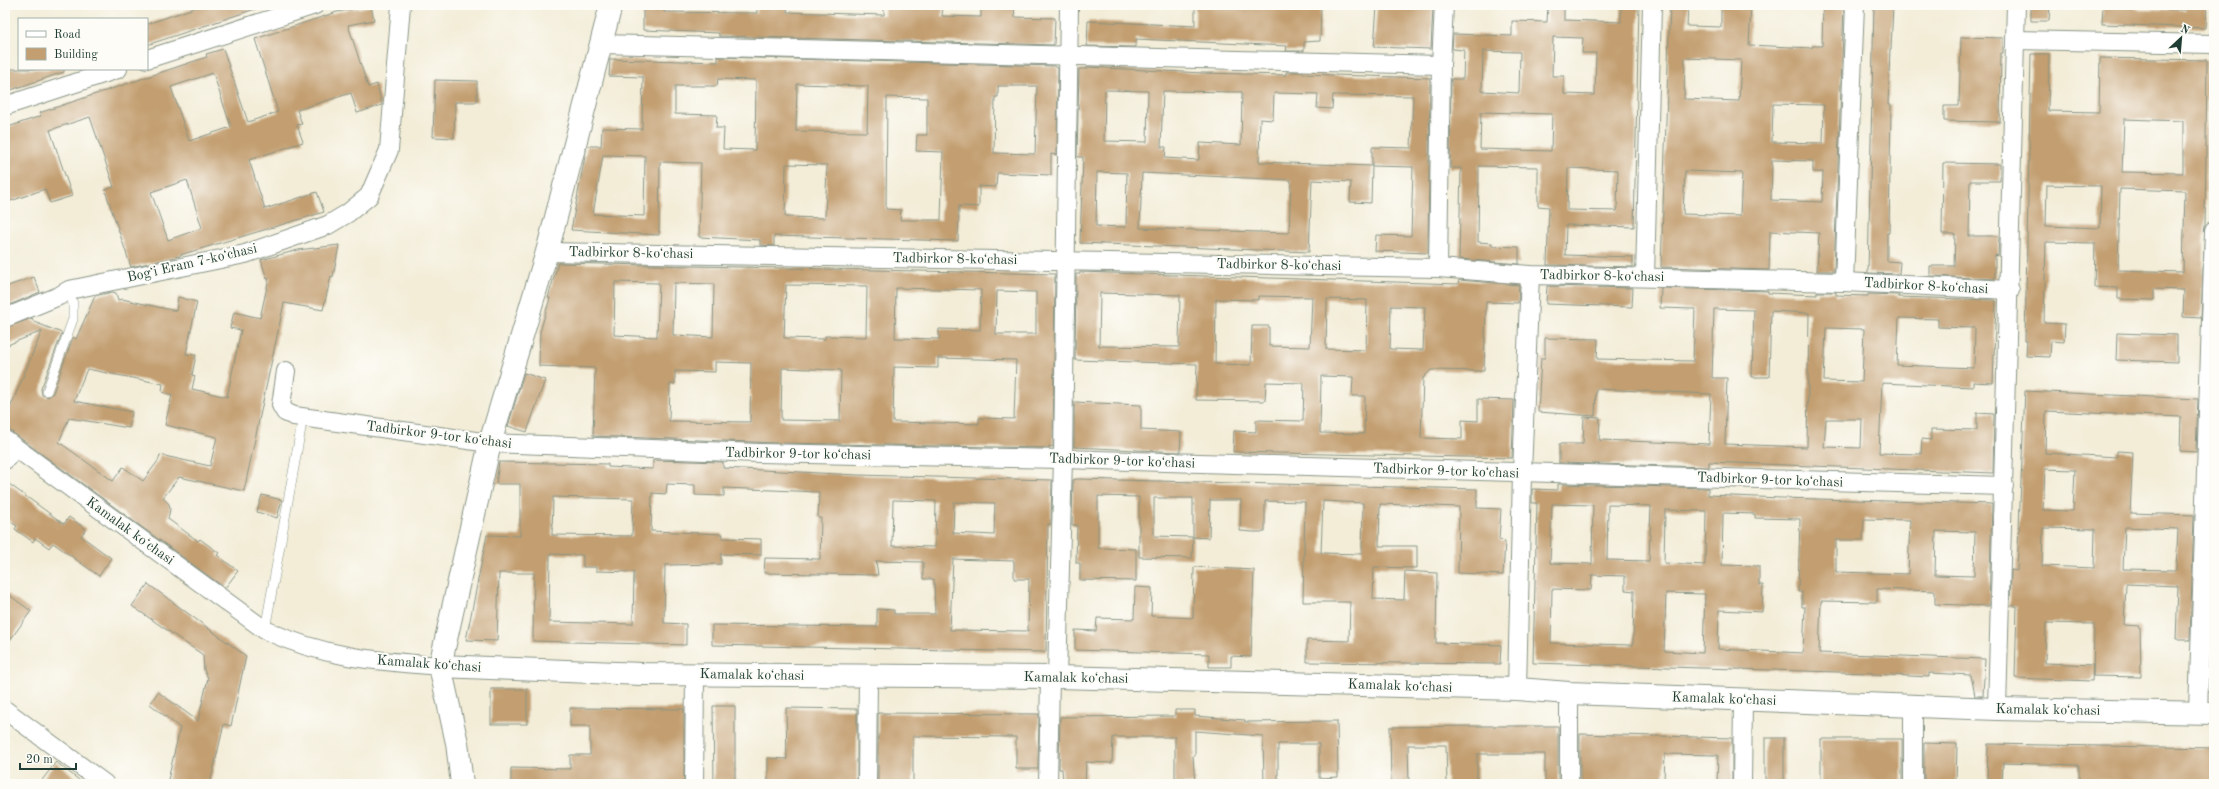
<svg xmlns="http://www.w3.org/2000/svg" width="2219" height="789" font-family="'Old Standard TT',serif">
<style>
.building{fill:#c29e70;fill-rule:evenodd}
.lines{fill:none;stroke-linecap:round;stroke-linejoin:round}
.lane-casing{stroke:#899586;stroke-width:10}
.street-casing{stroke:#899586;stroke-width:20}
.secondary-casing{stroke:#899586;stroke-width:24}
.lane{stroke:#fff;stroke-width:9}
.street{stroke:#fff;stroke-width:18}
.secondary{stroke:#fff;stroke-width:22}
.labels{text-anchor:middle;dominant-baseline:central;stroke-width:4;stroke-linejoin:round;paint-order:stroke}
.street-label{font-size:14px;fill:#1f3d34;stroke:#fdfcf7}
</style>
<rect width="100%" height="100%" fill="#fdfcf7"/>
<filter id="ink" filterUnits="userSpaceOnUse"><feTurbulence type="fractalNoise" baseFrequency=".025" numOctaves="2"/><feDisplacementMap in="SourceGraphic" scale="8" xChannelSelector="R" yChannelSelector="G"/><feConvolveMatrix kernelMatrix="1 2 1 2 8 2 1 2 1" color-interpolation-filters="sRGB"/></filter>
<filter id="wash" filterUnits="userSpaceOnUse"><feTurbulence type="fractalNoise" baseFrequency=".012" numOctaves="4" result="noise"/><feDisplacementMap in="SourceGraphic" scale="16" xChannelSelector="R" yChannelSelector="G"/><feGaussianBlur stdDeviation="0.9" result="paint"/><feColorMatrix in="noise" values="0 0 0 0 0 0 0 0 0 0 0 0 0 0 0 0 0 1.4 0 .05"/><feComposite in="paint" operator="in"/></filter>
<g filter="url(#wash)">
<rect width="100%" height="100%" fill="#f3edd8"/>
<g id="blocks">
<!-- building -->
<g class="building">
<polygon points="203,5 257,5 258,8 147,45 147,24"/>
<polygon points="643,5 664,5 664,12 757,13 757,5 788,5 787,12 884,15 884,5 943,5 942,16 981,17 981,5 1015,5 1014,17 1055,18 1054,45 719,36 719,33 643,30"/>
<polygon points="1195,5 1321,5 1320,41 1304,42 1304,51 1286,51 1287,46 1136,39 1136,47 1087,46 1088,21 1195,26"/>
<polygon points="1418,5 1433,5 1431,49 1374,47 1377,6 1418,7"/>
<path d="M1548,5H1564V20L1621,22V5H1639L1634,227L1566,225L1565,255L1633,257V267L1547,265L1549,207L1538,206V167L1479,166L1478,242L1492,243V246L1519,247V264L1459,259L1461,168H1450L1451,79H1463L1464,50L1452,49L1453,34L1512,36V21L1547,22ZM1553,37L1583,38L1582,53H1596L1595,95L1564,94V76H1552ZM1483,51L1520,52L1519,93L1482,91ZM1481,112L1552,114L1551,151L1480,149ZM1568,168L1618,170L1617,211L1567,210Z"/>
<path d="M1670,5H1688L1687,26L1721,27V5H1751L1749,45L1812,48V46H1822L1823,5H1844L1834,271H1817L1819,233L1770,231L1769,270L1661,267ZM1685,58L1741,60L1739,101L1684,99ZM1773,104L1824,105L1823,143L1772,142ZM1772,160L1813,161V172H1823L1822,202L1771,200ZM1685,171L1742,173L1740,216L1683,214Z"/>
<polygon points="1874,5 1893,5 1891,49 1890,49 1888,105 1891,105 1889,233 1887,233 1887,261 1900,262 1899,274 1868,273"/>
<polygon points="2031,5 2050,5 2049,21 2031,21"/>
<polygon points="2103,5 2136,5 2136,9 2185,10 2185,5 2207,5 2206,28 2102,24"/>
<path d="M371,6L374,20L348,25L368,87L377,84L382,105L357,113L351,93L297,110L302,124L297,125L303,142L249,160L265,209L317,192L324,212L180,255V256L131,267L105,190L114,187L90,117L50,130L72,196L50,203L45,189L5,203V128L41,116L39,113L207,57L206,54L223,49L248,122L278,112L255,39L337,12ZM213,73L231,127L189,141L171,87ZM187,180L202,228L168,240L151,192Z"/>
<polygon points="1961,37 2003,38 2003,53 2001,53 2000,122 1944,121 1944,106 1959,106"/>
<path d="M2031,54H2049L2048,111L2099,112L2100,58L2207,60L2205,226L2201,318L2183,317L2184,290L2154,289V300L2118,299V288L2094,287L2095,243L2046,242L2044,323L2065,324L2064,342L2051,341L2050,357L2026,356L2027,341H2025ZM2124,119L2183,121V173L2122,172ZM2047,185L2101,186L2100,228L2046,226ZM2120,189L2185,191L2183,272L2118,270Z"/>
<path d="M718,57L1054,66L1058,68L1057,155L1051,154V175L997,173L996,187L979,186V207L959,206L958,241L774,236V246L760,245V240L699,237L701,163L660,162L659,235L571,230L587,146H601L602,128L642,129L643,77L609,76L610,59L718,62ZM718,79L756,80L755,150L723,149L724,128H716L717,115L675,114V86H717ZM797,84L868,86L867,132L796,131ZM998,86H1037L1035,154L994,153L995,97H998ZM887,97L927,98V135H917L916,151L943,152L941,220H900L901,210L886,209ZM603,155L645,156L644,216L593,214ZM786,164L827,165L825,218L785,217Z"/>
<path d="M1087,67L1203,73L1286,75V72H1303V74L1430,78L1428,253L1375,251L1376,235L1411,236L1413,167L1372,166V147L1411,148L1413,96L1333,95L1332,109L1317,108L1318,94L1274,93L1273,120L1260,119L1259,162L1372,166L1371,203L1350,202L1351,182L1312,180L1309,252L1080,243L1083,157H1077L1079,69H1087ZM1105,90L1148,91L1147,142L1104,141ZM1163,91L1242,92L1241,145L1200,143L1199,160L1165,158L1166,147H1161ZM1097,172L1127,173L1126,227L1096,226ZM1142,173L1291,180L1289,233L1140,228Z"/>
<polygon points="5,69 64,69 64,72 5,92"/>
<polygon points="435,80 477,81 477,102 455,102 454,138 433,137"/>
<polygon points="1943,163 2000,164 2000,181 1970,181 1969,236 1999,236 1998,256 1995,255 1995,279 1930,276 1930,266 1954,266 1955,234 1942,234"/>
<path d="M339,245L333,277L331,276L323,310L284,303L244,491L179,477L163,498L169,504L170,509L168,519L198,541L200,539L219,553L217,555L238,571L225,588L5,427V404L10,408L42,331L5,346V328L32,318L34,322L62,333L41,389L42,395L48,397L53,393L73,337L76,339L95,296L112,292L116,293L118,300L122,299L176,311L178,297L197,302L186,354L196,355L192,375L195,376L192,389L227,397L241,330L230,328L234,312L260,318L269,278L267,279L261,260L298,250ZM87,369L163,384L162,392L172,395L165,425L217,437L210,466L160,455L158,461L143,481L123,467L113,481L59,442L69,418L129,428L132,412L74,401Z"/>
<path d="M558,263L1055,274L1053,447L1049,446V448L778,443L593,436L595,368L539,366L540,332L550,298H548ZM615,282L659,283L657,337L614,335ZM674,283L714,284L713,337L673,335ZM786,285L867,286L866,337L825,336V339L784,338ZM896,288L981,290L980,330L939,329V339L895,338ZM997,291L1036,292V334H996ZM938,358L1016,360L1014,419L979,418V424L893,422L894,367L938,368ZM715,362L751,363L750,422L669,421L670,384H675V371L715,372ZM782,368L841,370L840,421L781,420Z"/>
<path d="M1080,272L1458,284L1459,280L1519,285L1518,303L1486,302L1484,371L1431,370L1423,378L1421,438L1462,439V420L1478,421V399L1514,400L1512,458L1233,452L1234,431L1256,432V420L1303,421L1304,383L1266,382L1265,401L1196,400L1197,364L1075,360L1076,274H1080ZM1100,293L1180,295L1179,347L1099,346ZM1258,296L1312,297L1310,347L1269,346V326H1252L1251,365L1215,364L1216,299L1258,300ZM1327,299L1367,300L1366,350L1326,349ZM1391,306L1425,307L1423,350L1390,349ZM1321,376L1353,377L1352,396H1365L1364,434L1320,433Z"/>
<polygon points="34,277 40,292 5,307 5,287"/>
<polygon points="1547,286 1633,288 1632,307 1546,304"/>
<path d="M1661,288L1768,291V293L1817,295V292H1836V295L1868,296V294L1899,295L1898,297L1994,300L1996,301L1993,383L1973,382V387L1882,383L1879,453L1921,454L1922,439L1931,440V429L1977,430V413L1994,414L1993,473L1709,462V467L1559,463V444H1583L1584,417L1600,418L1599,440L1709,444L1711,394L1596,389L1595,416L1538,412L1541,358H1545V338L1598,339L1597,359L1693,361L1695,309L1660,308ZM1714,309L1754,310L1752,377H1769L1771,311L1809,313L1807,447L1725,444L1727,378H1712ZM1899,318L1938,319V327L1975,328L1974,368L1897,365ZM1826,328L1864,329L1862,382L1824,381ZM1826,419H1862L1861,448L1824,447Z"/>
<polygon points="2117,333 2177,335 2177,362 2116,360"/>
<polygon points="524,373 545,380 527,432 508,426"/>
<path d="M2025,391L2198,399L2196,452L2180,451L2181,417L2046,411L2045,453L2117,457V451L2133,452L2130,513L2194,515L2190,640H2176L2178,586L2126,584L2124,625L2140,626L2141,677L2093,676L2094,624L2046,623L2045,663L2093,665L2092,681L2015,678L2017,606H2010L2011,570L2017,571ZM2045,469L2075,470L2073,511L2043,510ZM2125,527L2178,529L2176,570L2123,569ZM2043,528L2095,529L2094,568L2042,566Z"/>
<polygon points="1074,402 1141,405 1141,430 1181,432 1180,452 1074,447"/>
<path d="M653,460L723,462V468L857,475L1052,480L1051,524H1048L1046,652L712,645V625L877,627V609L894,610V614H935L934,579H923V562L876,561L878,575L764,573L765,558L820,559L821,518H818L819,492L724,488V496L695,495V485L667,484L666,494L652,493L651,531L723,534L722,538L761,539V555L721,554V564L665,565L664,623L686,624V645L533,641L534,573H499L497,641L466,640L487,535L520,536V484H496L499,462L608,464V467L653,469ZM553,497L633,499L632,536L552,535ZM893,500L936,501L935,547L892,546ZM954,502L995,503L994,535L953,533ZM550,554L583,555V567H596V571L634,572L633,624L549,622ZM953,559L1014,561V579H1029L1028,631L950,630Z"/>
<path d="M1077,479L1477,489V508L1501,509L1499,540L1505,541L1503,575L1458,573L1459,507L1380,504L1379,546H1417V568L1374,567L1373,599L1404,600L1405,571L1437,573L1436,643L1501,645L1500,664L1307,662V640L1349,641L1350,602H1303L1305,502L1265,501V532H1254L1240,531L1241,500H1210L1209,538L1193,537L1192,558L1139,557V497L1098,496V548L1136,549V581L1080,580V563H1076L1077,525H1072L1073,480ZM1154,498H1193V537L1154,536ZM1323,501L1363,503L1362,554L1321,553Z"/>
<polygon points="5,481 64,524 69,517 86,529 81,536 111,558 99,576 53,543 49,548 35,538 33,542 15,529 17,526 5,518"/>
<path d="M1558,484L1708,488V495L1782,498L1992,504L1989,606L1935,604V591L1877,589V602L1821,601L1819,653L1985,659L1983,696H1975L1971,675L1929,673V677L1872,674V673L1533,663L1537,503H1532V489L1558,490ZM1552,504L1593,505L1592,564L1550,563ZM1608,505L1651,506L1649,561L1607,560ZM1665,510L1706,511L1705,565L1664,563ZM1723,513L1755,514V518L1800,519L1798,592H1802V607H1805L1803,653L1718,649L1719,610L1762,612L1763,585H1759V566L1722,565ZM1864,519L1910,520L1908,574L1836,572V540H1863ZM1936,531L1975,532L1974,576L1935,575ZM1592,575L1625,576V590L1634,591L1633,645L1551,643L1552,589L1591,590ZM1666,593L1705,594L1703,653L1664,651Z"/>
<polygon points="262,495 282,500 277,518 257,512"/>
<polygon points="1194,567 1254,570 1251,657 1231,656 1231,667 1209,667 1209,654 1075,650 1075,630 1096,631 1097,618 1134,619 1135,587 1152,588 1151,616 1193,618"/>
<polygon points="148,584 246,656 231,726 224,724 210,784 186,784 168,780 180,728 150,704 158,692 198,721 208,678 204,670 203,655 132,606"/>
<polygon points="5,592 31,611 5,647"/>
<rect x="491" y="689" width="36" height="35"/>
<polygon points="713,706 735,706 735,784 714,784"/>
<polygon points="570,708 684,709 684,784 511,784 511,768 570,769 570,755 590,755 590,726 570,726"/>
<polygon points="786,708 857,709 857,784 768,784 768,758 787,759"/>
<polygon points="1175,710 1195,710 1195,716 1245,720 1245,722 1337,721 1338,777 1319,778 1319,744 1278,744 1278,784 1264,784 1263,736 1195,731 1195,756 1193,756 1195,784 1175,784 1175,737 1113,737 1112,763 1086,762 1085,784 1063,784 1062,769 1059,769 1060,717 1175,716"/>
<polygon points="878,713 1039,714 1038,769 1016,769 1016,737 913,736 913,784 878,784"/>
<polygon points="1477,726 1558,726 1558,784 1545,784 1545,754 1477,754 1477,784 1447,784 1446,745 1408,745 1409,784 1391,784 1390,727"/>
<polygon points="1580,734 1732,738 1732,784 1717,784 1718,755 1665,754 1664,781 1661,780 1661,784 1580,784"/>
<rect x="1765" y="738" width="19" height="46"/>
<rect x="1821" y="739" width="81" height="45"/>
<polygon points="1924,743 1957,744 1956,784 1924,784"/>
<polygon points="1988,744 2214,748 2214,784 2159,784 2159,782 2095,780 2095,784 2079,784 2079,765 2003,763 2002,784 1987,784"/>
<polygon points="56,762 84,784 39,784"/>
</g>
</g>
</g>
<g filter="url(#ink)">
<use href="#blocks" fill-opacity="0" stroke="#899586" stroke-width="1"/>
<g class="lines">
<!-- lane casing -->
<g class="lane-casing">
<g id="lane">
<polyline points="47,391 73,319 73,304 69,290"/>
<polyline points="265,630 303,417"/>
</g>
</g>
<!-- street casing -->
<g class="street-casing">
<g id="street">
<polyline points="2016,40 2214,44"/>
<polyline points="601,44 1441,65"/>
<polyline points="147,59 315,5"/>
<polyline points="5,106 118,69"/>
<polyline points="547,252 1438,268 1530,275 1844,282 2010,290"/>
<polyline points="1438,268 1441,65 1444,5"/>
<polyline points="1645,277 1652,5"/>
<polyline points="1844,282 1855,5"/>
<polyline points="5,318 59,296 69,290 245,254 328,225 348,213 369,196 389,150 401,5"/>
<polyline points="286,371 281,405 285,412 294,416 490,443 759,453 1063,459 2004,486"/>
<path d="M5,440L265,630C326,658 375,661 440,666"/>
<polyline points="5,460 15,448"/>
<polyline points="1057,677 1063,459 1069,5"/>
<polyline points="1517,689 1522,473 1530,275"/>
<polyline points="1997,709 2016,5"/>
<polyline points="5,710 105,784"/>
<polyline points="2198,712 2214,231"/>
<polyline points="694,784 695,674"/>
<polyline points="867,784 868,676"/>
<polyline points="1048,784 1050,677"/>
<polyline points="1569,784 1569,693"/>
<polyline points="1742,784 1743,700"/>
<polyline points="1913,784 1913,706"/>
</g>
</g>
<!-- secondary casing -->
<g class="secondary-casing">
<g id="secondary">
<polyline points="440,666 642,674 1057,677 1517,689 1569,693 1997,709 2214,713"/>
<polyline points="462,784 457,743 440,666 490,443 547,252 611,5"/>
</g>
</g>
<!-- lane -->
<use href="#lane" class="lane"/>
<!-- street -->
<use href="#street" class="street"/>
<!-- secondary -->
<use href="#secondary" class="secondary"/>
</g>
</g>
<g class="labels">
<!-- street labels -->
<g class="street-label">
<text transform="translate(631 253) rotate(1)">Tadbirkor 8-koʻchasi</text>
<text transform="translate(955 259) rotate(1)">Tadbirkor 8-koʻchasi</text>
<text transform="translate(192 263) rotate(-13)">Bogʻi Eram 7-koʻchasi</text>
<text transform="translate(1279 265) rotate(1)">Tadbirkor 8-koʻchasi</text>
<text transform="translate(1602 276) rotate(1)">Tadbirkor 8-koʻchasi</text>
<text transform="translate(1926 286) rotate(3)">Tadbirkor 8-koʻchasi</text>
<text transform="translate(439 435) rotate(7)">Tadbirkor 9-tor koʻchasi</text>
<text transform="translate(798 454) rotate(1)">Tadbirkor 9-tor koʻchasi</text>
<text transform="translate(1122 461) rotate(2)">Tadbirkor 9-tor koʻchasi</text>
<text transform="translate(1446 471) rotate(2)">Tadbirkor 9-tor koʻchasi</text>
<text transform="translate(1770 480) rotate(2)">Tadbirkor 9-tor koʻchasi</text>
<text transform="translate(130 531) rotate(36)">Kamalak koʻchasi</text>
<text transform="translate(429 664) rotate(4)">Kamalak koʻchasi</text>
<text transform="translate(752 675) rotate(1)">Kamalak koʻchasi</text>
<text transform="translate(1076 678) rotate(1)">Kamalak koʻchasi</text>
<text transform="translate(1400 686) rotate(2)">Kamalak koʻchasi</text>
<text transform="translate(1724 699) rotate(2)">Kamalak koʻchasi</text>
<text transform="translate(2048 710) rotate(1)">Kamalak koʻchasi</text>
</g>
</g>
<!-- margin -->
<rect width="2219" height="789" fill="none" stroke="#fdfcf7" stroke-width="20"/>
<!-- legend -->
<rect x="18" y="18" width="130" height="52" fill="#fdfcf7" stroke="#a4b0a9"/>
<rect x="26" y="31" width="20" height="6" fill="#ffffff" stroke="#a4b0a9"/>
<text x="54" y="38" font-size="12" fill="#1f3d34">Road</text>
<rect x="26" y="48" width="20" height="12" fill="#c29e70" stroke="#a4b0a9"/>
<text x="54" y="58" font-size="12" fill="#1f3d34">Building</text>
<!-- north arrow -->
<g transform="translate(2181 38) rotate(26)" stroke="#fdfcf7" stroke-width="3" paint-order="stroke">
<path d="M0-3L7 15L0 10L-7 15Z" fill="#1f3d34"/>
<text y="-6" font-size="11" font-weight="bold" text-anchor="middle" fill="#1f3d34">N</text>
</g>
<!-- scale -->
<path d="M20 763v6h56v-6" fill="none" stroke="#1f3d34" stroke-width="2"/>
<text x="26" y="763" font-size="12" fill="#1f3d34" stroke="#fdfcf7" stroke-width="3" paint-order="stroke">20 m</text>
</svg>
